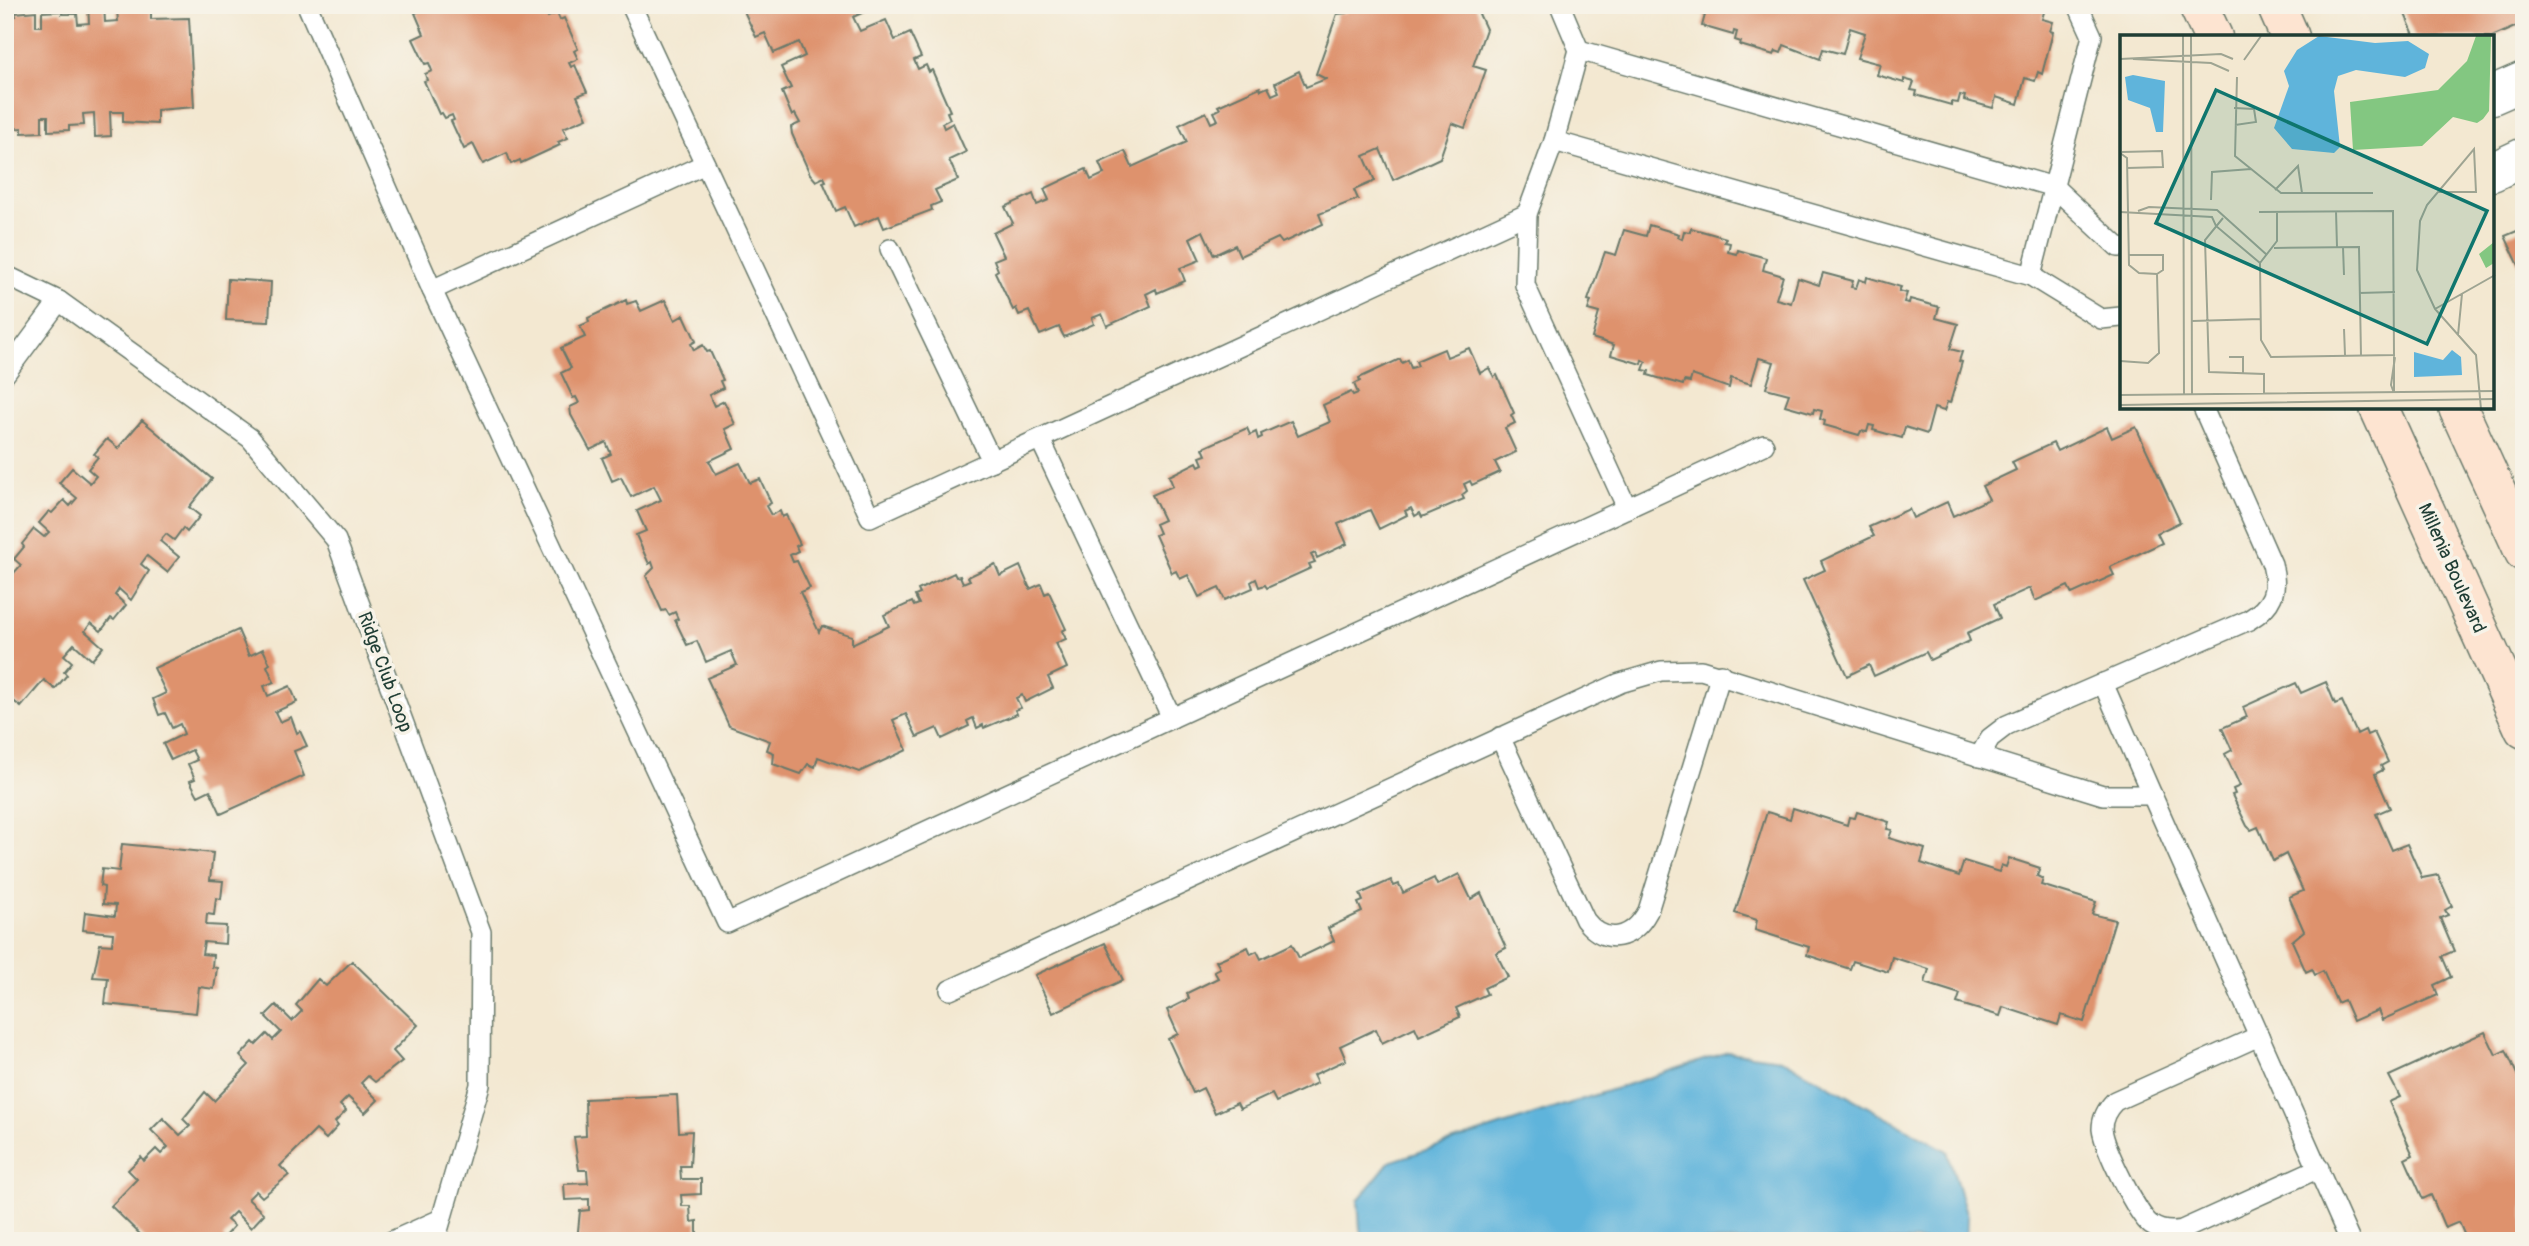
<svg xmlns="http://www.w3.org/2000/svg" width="2529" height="1246" font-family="Pangolin,sans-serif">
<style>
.water{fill:#5fb4db;stroke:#3f7888;stroke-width:2}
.building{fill:#de926d}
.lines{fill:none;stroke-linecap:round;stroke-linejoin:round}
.lane-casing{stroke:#69796b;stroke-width:22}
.street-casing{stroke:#69796b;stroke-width:41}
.secondary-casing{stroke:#69796b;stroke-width:41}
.lane{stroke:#fff;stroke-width:19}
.street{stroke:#fff;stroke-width:38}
.secondary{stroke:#fde4d1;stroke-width:38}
.labels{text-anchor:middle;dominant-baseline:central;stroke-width:7;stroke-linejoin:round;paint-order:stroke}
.street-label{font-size:19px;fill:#1f3d34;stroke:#f7f3e8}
.inset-road{fill:none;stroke:#9ea492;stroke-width:2}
.view{fill:#0f766e;fill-opacity:0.15;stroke:#0f766e;stroke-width:3.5}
.inset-edge{fill:none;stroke:#1f3d34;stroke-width:3.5}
</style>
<rect width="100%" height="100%" fill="#f7f3e8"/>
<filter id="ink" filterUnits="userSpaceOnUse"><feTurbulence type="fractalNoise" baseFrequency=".0143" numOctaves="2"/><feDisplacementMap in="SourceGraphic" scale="14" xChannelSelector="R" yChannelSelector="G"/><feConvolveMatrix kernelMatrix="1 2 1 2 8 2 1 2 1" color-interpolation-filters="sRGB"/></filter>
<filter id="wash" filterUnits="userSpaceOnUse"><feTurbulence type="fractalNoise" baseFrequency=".00686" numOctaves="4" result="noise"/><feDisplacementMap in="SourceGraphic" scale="28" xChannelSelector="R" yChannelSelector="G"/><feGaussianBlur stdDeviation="1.57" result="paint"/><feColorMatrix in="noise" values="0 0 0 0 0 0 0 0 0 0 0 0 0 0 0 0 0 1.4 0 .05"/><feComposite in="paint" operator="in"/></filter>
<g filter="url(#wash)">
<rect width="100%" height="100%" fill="#f3e8d1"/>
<!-- water -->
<polygon class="water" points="1728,1052 1781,1059 1947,1151 1967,1216 1966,1241 1365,1241 1360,1229 1358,1200 1389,1162"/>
<g id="blocks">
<!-- building -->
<g class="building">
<polygon points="88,5 104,5 105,22 118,21 117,10 131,9 131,5 151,5 151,19 189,18 194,107 157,110 157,124 123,122 123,112 110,112 111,136 95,137 94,113 83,114 84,125 69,126 69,130 48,131 48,116 42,116 42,132 22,133 22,128 7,129 5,17 16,16 15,13 36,11 36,26 42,26 42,12 62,11 62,14 77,14 78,24 89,23"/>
<polygon points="432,5 550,5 552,10 546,13 548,17 557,13 560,20 564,18 578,49 574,51 578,59 569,63 571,67 575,65 587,92 577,96 587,118 563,128 568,138 558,142 560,145 521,163 520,160 511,164 507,153 483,164 473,144 464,149 451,121 454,120 452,115 445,118 442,113 439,114 424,81 427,80 425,74 432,71 429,63 425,64 413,39 424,34 415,13"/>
<polygon points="745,5 880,5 853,17 860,31 886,20 895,40 910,33 921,57 914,60 918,69 926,65 929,72 932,70 950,111 947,112 950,119 942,123 944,128 953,123 966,152 949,160 958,180 935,190 941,202 931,206 932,210 884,228 879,216 854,227 845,207 836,211 823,182 826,181 824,177 816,181 810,174 792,134 791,127 800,123 795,114 792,116 782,92 791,88 781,67 805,56 799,42 774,53 765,33 756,37 743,9"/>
<polygon points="1343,5 1475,5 1486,29 1473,66 1486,70 1465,128 1452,123 1440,158 1393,180 1380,149 1364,156 1375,181 1354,190 1358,199 1319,214 1323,224 1282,243 1278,238 1240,256 1235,245 1214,255 1203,231 1190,238 1200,260 1180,268 1185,281 1157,293 1156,289 1146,294 1151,306 1107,326 1102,314 1092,318 1094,324 1064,337 1059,327 1040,335 1029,311 1019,315 1016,308 1013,310 995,272 998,270 994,260 1004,256 993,233 1013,223 1005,207 1033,194 1037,205 1049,200 1044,189 1086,169 1091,180 1104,174 1099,163 1125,151 1132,167 1187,142 1179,125 1206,112 1211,123 1218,120 1214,112 1220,109 1218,106 1260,87 1261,90 1268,87 1272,95 1279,92 1275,83 1299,71 1306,87 1326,79 1316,74 1337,14 1347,13"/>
<polygon points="1684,5 2046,5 2042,19 2053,22 2050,31 2053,32 2042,74 2038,72 2035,81 2025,78 2018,104 1996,97 1993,108 1964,100 1965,96 1960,95 1958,103 1951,102 1951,105 1916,95 1917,91 1911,90 1914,82 1904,79 1904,83 1877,75 1880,64 1857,58 1865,33 1850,28 1843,54 1823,49 1820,59 1784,45 1781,53 1776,51 1774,55 1740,45 1741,42 1735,40 1737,32 1734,31 1733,35 1702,26 1705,15 1683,9"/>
<polygon points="2401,5 2524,5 2524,23 2492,37 2415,37"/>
<polygon points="1649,225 1679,234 1678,237 1682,239 1684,231 1690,232 1691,228 1726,238 1724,242 1730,243 1728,252 1737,254 1738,250 1766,258 1763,270 1783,276 1776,299 1791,303 1798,278 1819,285 1823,273 1853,281 1851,287 1856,288 1859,279 1866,282 1867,277 1901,287 1899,291 1907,293 1904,302 1909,303 1910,299 1939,307 1936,318 1958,324 1950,349 1962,352 1959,361 1962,362 1950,403 1947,402 1944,411 1934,408 1927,434 1905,427 1902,438 1873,430 1874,426 1869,425 1867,432 1861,431 1859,435 1824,425 1825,421 1820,419 1822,411 1814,409 1813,413 1785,405 1789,394 1766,388 1774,362 1759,358 1751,384 1731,378 1729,388 1692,375 1690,382 1684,381 1683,385 1648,375 1649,371 1643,370 1646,362 1642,360 1641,364 1611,355 1614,345 1592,338 1599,313 1588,310 1591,301 1588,300 1605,252 1616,255 1624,230 1646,236"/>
<polygon points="2524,228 2524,276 2505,236"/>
<polygon points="228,279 271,282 269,322 226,320"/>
<polygon points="626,300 627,304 636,301 641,311 665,300 675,320 684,315 696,341 691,344 694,350 703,345 707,352 710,351 723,380 720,381 723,388 709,395 714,406 724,401 735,424 725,429 734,449 709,461 716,474 740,463 750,483 760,479 771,503 766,506 771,515 780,511 782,517 786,515 800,544 796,546 798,551 790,555 793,562 797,561 810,588 800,592 819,632 822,626 852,636 852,644 889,626 884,615 912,602 914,606 919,604 915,596 920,594 918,590 954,573 956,577 960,576 963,583 970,580 968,577 995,564 1000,576 1020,566 1030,589 1041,584 1045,594 1049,592 1066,629 1062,631 1066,639 1056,643 1067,668 1048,677 1053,688 1025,702 1022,695 1016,698 1021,708 1015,710 1017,714 984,728 983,725 977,728 973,718 967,721 969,726 942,739 937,728 917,737 906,714 893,720 907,750 859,772 818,757 815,767 808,764 801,774 773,764 774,753 767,750 770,741 729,726 707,678 737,665 731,651 706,662 697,641 687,645 675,620 678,619 675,612 669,615 666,610 662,611 646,576 654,568 652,562 649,564 636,535 646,531 637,511 661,500 654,486 631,497 621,477 612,481 602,458 611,454 606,442 590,450 571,415 570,407 579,403 576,397 573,398 561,373 571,368 561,348 585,337 580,326 589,322 588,318"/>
<polygon points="1469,348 1480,373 1489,368 1494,377 1497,375 1514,413 1511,415 1515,423 1505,428 1516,452 1495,462 1500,472 1472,485 1470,481 1464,484 1467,491 1462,495 1464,499 1422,517 1420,513 1415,516 1411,508 1405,511 1407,515 1379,529 1370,510 1338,524 1347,544 1317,558 1315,553 1311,555 1315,562 1309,564 1311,568 1267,588 1265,585 1259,587 1256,579 1251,582 1253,588 1225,600 1219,588 1199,597 1188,575 1180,579 1176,571 1172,573 1155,535 1159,533 1155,524 1164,520 1152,495 1173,486 1169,476 1197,462 1199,466 1203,464 1200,457 1206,455 1203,448 1247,428 1250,435 1256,432 1258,439 1262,437 1261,434 1291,421 1298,436 1330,422 1323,405 1351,392 1353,395 1358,393 1354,384 1360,381 1359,378 1400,359 1402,363 1408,360 1411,368 1418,366 1416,361 1444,349 1447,357"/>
<polygon points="142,420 212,479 189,507 200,516 187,532 183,528 174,540 166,534 160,541 179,557 167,572 147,556 141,564 149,571 131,600 119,589 115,595 126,605 114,620 111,618 101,631 91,623 85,631 103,647 92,660 74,644 64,655 72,662 64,672 67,675 55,689 44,680 21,707 5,694 5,566 14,573 21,565 14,559 24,547 22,544 34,529 44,537 49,532 39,523 49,511 52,513 64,500 70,506 77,498 59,483 72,468 90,483 96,476 88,469 98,457 94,454 107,439 118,448"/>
<polygon points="2107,427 2112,438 2136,427 2180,522 2157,533 2162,543 2110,567 2114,575 2072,594 2068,586 2035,601 2030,588 1994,604 2000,618 1967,633 1970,641 1930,660 1926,652 1874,676 1869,665 1847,676 1803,580 1825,570 1821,561 1874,536 1869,527 1909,509 1913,518 1947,502 1953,516 1989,499 1982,486 2016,470 2012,462 2053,443 2057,451"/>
<polygon points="238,630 249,656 263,649 270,664 267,666 274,682 264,686 268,696 290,686 297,702 275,712 280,722 291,717 297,733 300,731 307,746 294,751 304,776 221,814 210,790 198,796 190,781 195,779 188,764 197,760 192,750 171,760 163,744 184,734 180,724 172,728 165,713 159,715 153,699 166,693 154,668"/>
<polygon points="2326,682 2335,704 2342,701 2357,734 2365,730 2367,735 2374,732 2388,762 2381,766 2383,770 2375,774 2390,808 2376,814 2392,850 2407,844 2422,878 2438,875 2452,906 2445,910 2448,915 2440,918 2454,951 2442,956 2451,977 2434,985 2438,995 2382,1020 2378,1010 2353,1021 2344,1000 2337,1003 2323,971 2315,975 2312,969 2306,972 2292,941 2304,931 2289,897 2303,891 2286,854 2273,861 2258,827 2251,830 2247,826 2232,795 2235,794 2233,789 2240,786 2225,754 2232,750 2222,728 2247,717 2243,707 2296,683 2301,693"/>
<polygon points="1793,808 1847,825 1849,817 1855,818 1857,812 1889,822 1887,829 1892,830 1889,838 1925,849 1921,863 1959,876 1964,861 1999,872 2001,865 2006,867 2009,858 2040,868 2037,876 2043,879 2041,885 2096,902 2092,914 2115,920 2084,1022 2061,1015 2058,1025 2003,1007 2000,1016 1957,1003 1960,994 1925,983 1929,969 1892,957 1888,972 1853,961 1850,969 1807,955 1809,947 1755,930 1757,920 1735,913 1767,812 1790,819"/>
<polygon points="122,844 213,853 210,880 223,881 221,899 216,898 214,915 207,914 206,925 226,926 225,944 204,942 202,954 213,955 212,967 217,968 214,989 199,987 196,1013 105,1004 108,978 93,977 100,944 112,945 113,933 83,930 85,912 115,916 116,905 103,904 104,887 100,886 102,869 119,871"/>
<polygon points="1459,874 1471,899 1481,893 1506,948 1496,953 1508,977 1484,988 1487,994 1456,1008 1460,1017 1419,1036 1415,1027 1382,1043 1376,1029 1340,1046 1346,1060 1313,1075 1317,1083 1276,1102 1272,1094 1240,1109 1237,1103 1215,1113 1203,1088 1193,1093 1168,1039 1178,1034 1167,1010 1189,999 1187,993 1218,978 1214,971 1220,968 1216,961 1248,947 1251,954 1257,951 1261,959 1292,944 1299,958 1334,941 1328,928 1362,912 1358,903 1363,901 1360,894 1391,880 1394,886 1399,884 1403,893 1434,878 1437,885"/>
<polygon points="1105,943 1123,980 1053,1013 1035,975"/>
<polygon points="352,961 418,1025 393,1051 402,1061 375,1082 368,1076 361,1083 378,1100 365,1113 348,1097 340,1105 346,1111 335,1122 338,1126 326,1139 316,1130 280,1166 289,1175 262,1197 256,1191 248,1199 264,1214 251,1228 235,1212 227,1220 234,1226 223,1238 226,1241 147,1241 111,1206 137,1179 128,1170 141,1157 144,1161 156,1149 161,1154 168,1147 151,1130 163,1118 180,1135 190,1126 183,1119 205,1092 214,1101 249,1065 240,1056 253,1042 256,1045 267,1034 273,1040 281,1032 265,1016 276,1005 292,1021 302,1011 296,1005 318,979 326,986"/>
<polygon points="2485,1032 2496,1055 2506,1050 2524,1090 2524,1241 2467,1241 2459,1222 2445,1228 2431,1195 2423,1199 2405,1159 2413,1155 2389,1102 2400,1097 2389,1076"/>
<polygon points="677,1095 679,1132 692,1131 690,1166 680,1166 681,1179 701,1179 701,1194 681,1195 682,1206 690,1206 691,1222 697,1221 697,1240 577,1241 580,1211 589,1210 589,1199 565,1200 564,1184 588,1183 587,1170 579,1170 574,1137 586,1136 585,1099"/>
</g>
</g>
</g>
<g filter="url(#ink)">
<use href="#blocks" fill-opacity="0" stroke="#69796b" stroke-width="2"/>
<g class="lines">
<!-- lane casing -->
<g class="lane-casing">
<g id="lane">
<polyline points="307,5 432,290 727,923 1764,445"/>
<polyline points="631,5 870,517 1527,214"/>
<polyline points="1560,5 1579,50 1554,141 1527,214 1525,285 1627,508"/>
<polyline points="1579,50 2054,187 2118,247 2121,247"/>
<polyline points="1554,141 2031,276 2101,319 2121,317"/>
<polyline points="890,249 992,461"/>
<polyline points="5,275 59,301 250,438 336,540 481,932 480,1085 435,1241"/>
<polyline points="2031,276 2092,36 2078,5"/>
<polyline points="432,290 705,164"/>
<polyline points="5,374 59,301"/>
<polyline points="1040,439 1172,718"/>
<polyline points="2103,683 2152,795"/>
<path d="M1500,737L1585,920C1606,947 1633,939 1648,911L1721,674"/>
<path d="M1979,757L1990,738L2007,725L2249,620C2272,606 2279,591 2272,564L2203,408"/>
<polyline points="950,990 1620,683 1661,671 1701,670 2103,795 2152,795 2350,1241"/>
<path d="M2259,1036L2115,1101C2107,1109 2102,1117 2102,1129C2104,1147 2137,1215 2151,1225C2161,1232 2171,1232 2182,1230L2319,1168"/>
<polyline points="392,1241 441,1219"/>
</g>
</g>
<!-- street casing -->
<g class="street-casing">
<g id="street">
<polyline points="2492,95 2524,81"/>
<polyline points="2492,172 2524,157"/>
</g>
</g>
<!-- secondary casing -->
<g class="secondary-casing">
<g id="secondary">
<polyline points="2198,5 2213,37"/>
<polyline points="2276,5 2290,37"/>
<polyline points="2379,408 2524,729"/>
<polyline points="2458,408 2524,552"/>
</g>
</g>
<!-- lane -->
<use href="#lane" class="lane"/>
<!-- street -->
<use href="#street" class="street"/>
<!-- secondary -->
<use href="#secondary" class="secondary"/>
</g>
</g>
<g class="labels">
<!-- street labels -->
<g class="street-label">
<text transform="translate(2452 568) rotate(66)">Millenia Boulevard</text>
<text transform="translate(385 672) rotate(70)">Ridge Club Loop</text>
</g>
</g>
<!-- overview -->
<g transform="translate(2120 35)">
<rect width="374" height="374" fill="#f3e8d1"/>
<path d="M356,1H371L369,76L363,84L357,88L333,82L302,111L233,115L230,67L318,55L347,26ZM374,207V228L366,233L359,219Z" fill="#83c781"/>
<path d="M199,1L255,8L288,6L309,19L305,33L285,42L236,35L218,41L214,56L220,112L214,118L172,114L154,93L169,51L164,36L177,15ZM13,40L45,46L43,97H36L30,73L8,65L5,42ZM332,315L341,322L342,340L294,342V317L323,325Z" fill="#5fb4db"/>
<path class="inset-road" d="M63,1L64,361M71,1L72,361M0,24L101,19L113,24M13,24L91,28L109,36M124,25L141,1M117,42L115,121L161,158H253M114,73L134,74L136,87L115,90M2,117L42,116L43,132L7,133M0,118L7,123L9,230L19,238L37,239L39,318L28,328L0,326M155,155L178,131L182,158M318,157H356L354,114L307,170L300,186L297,235L315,274L356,320L361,374M91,165L92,137L131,134M18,176L29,172L97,175L147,220M216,176L217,212M0,177L92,182L96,191L140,228M139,177L273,176L274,320L151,322L141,305L140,228L157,206V177M103,183L85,205L89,337L144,339V359M223,212L224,240M154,213L239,212L241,320M8,220H43V235L37,239M239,258L275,257M315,274L375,240M72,286L141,284M224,294L225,320M338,300L342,259M274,320V358M109,322H123V339M274,358L271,350L275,322M0,360L375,356M0,370L375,364"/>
<path class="view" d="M96,55L367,176L307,309L36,188Z"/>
<rect width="374" height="374" class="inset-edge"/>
</g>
<!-- margin -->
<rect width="2529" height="1246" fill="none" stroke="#f7f3e8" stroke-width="28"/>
</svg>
